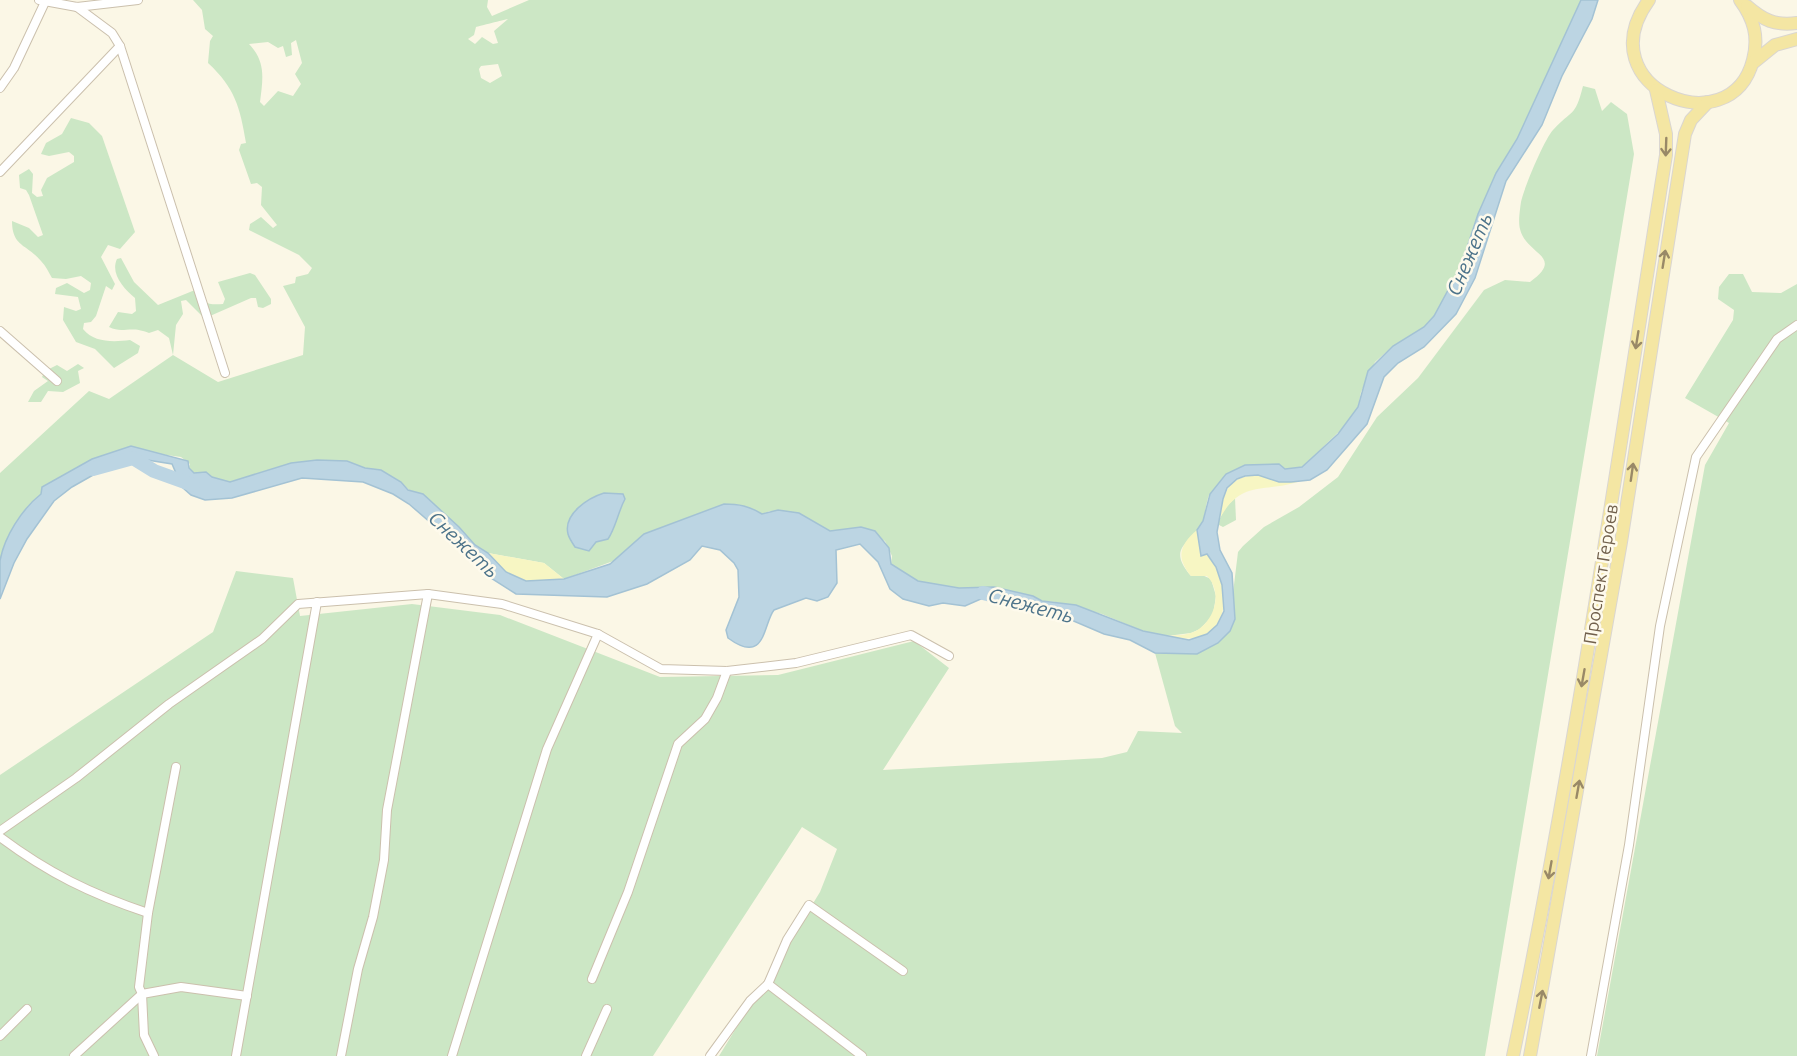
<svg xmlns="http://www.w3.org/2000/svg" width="1797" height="1056" font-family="Ubuntu,sans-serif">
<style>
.green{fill:#cce7c5;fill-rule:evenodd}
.sand{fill:#f7f6c3}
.water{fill:#bcd5e3;stroke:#a3c2d4;stroke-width:1.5}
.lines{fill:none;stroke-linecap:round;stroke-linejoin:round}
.river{stroke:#bcd5e3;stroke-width:14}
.minor-casing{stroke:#cbc0ad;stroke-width:10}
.primary-casing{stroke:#dad6d1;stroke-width:14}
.minor{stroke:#fff;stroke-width:8}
.primary{stroke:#f4e6a3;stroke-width:12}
.oneway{stroke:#998967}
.labels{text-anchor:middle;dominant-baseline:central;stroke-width:5;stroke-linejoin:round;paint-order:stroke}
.street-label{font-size:18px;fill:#72614d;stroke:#fefaec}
.water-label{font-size:20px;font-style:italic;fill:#4c738a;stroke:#fefaec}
</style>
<rect width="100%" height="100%" fill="#fbf7e6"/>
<!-- green -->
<g class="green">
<path d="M193,0H488L487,7L492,16L529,0H1581L1517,139L1496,173L1451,287L1434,316L1424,327L1393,346L1375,362L1361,392L1358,407L1347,424L1302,467L1285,469L1266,464L1258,467L1245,465C1237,472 1214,487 1209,495C1206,503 1205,514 1203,522C1195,543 1164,545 1191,576L1202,575L1211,579L1216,596L1213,615L1200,629L1191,633L1167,636L1143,631L1102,614L1056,602L1042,601L1033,596L994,587L959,588L918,581L891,564L892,556L885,541L861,527L830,531L811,520L770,511L762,514C749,506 739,504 724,504L644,534L616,560L564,579L544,563L488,553L475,545L459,527L423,494L409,490L401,482L381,470L365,468L347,461L291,463L230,482L194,473L189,468L190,464L181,457L152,453L131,446L92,459L43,487L41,494C19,511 11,536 0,560V473L89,391L109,399L173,355L169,338L158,330L149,333C130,325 123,334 109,327L118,312L132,314L136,311L135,298C124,289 110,274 117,259L121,258L134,282L158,305L195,290C203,304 208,305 223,304L225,299L218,282L250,273L255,275L271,299V304L263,308L258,307L256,298H251L210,316H202L186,300L181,301L183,314L176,325L173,355L218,382L303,355L305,327L283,286L295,283L296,277L308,274L312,268L299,255L249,230L250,224L261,217L273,228L277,225L261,205L262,187L257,183L251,184L239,150L241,144L246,143C240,107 235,88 208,63L210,41L213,36L205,29L202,10ZM508,19L494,31L498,43L493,44L482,37L475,44L468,39L474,35L476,27C479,26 504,20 508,19ZM296,40L302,63L295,74L301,84L293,96L278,91L264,106L260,102C263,78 266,62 249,44L268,42L278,48L283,46L286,57L292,55L291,43ZM498,64L502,76L490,83L481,78L479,69L481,66ZM625,499L608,539L596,542Z"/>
<path d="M1583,86L1595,89L1602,111L1611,102L1627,114L1634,154L1485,1056H719L820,892L837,849L802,827L653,1056H0V775L213,632L236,571L293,578L300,616L412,604L500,615L660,677L778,675L914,641L949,668L883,770L1102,758L1127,752L1138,731L1182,733L1175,726L1155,653L1197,654L1235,619L1233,593L1238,552L1243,546L1264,527L1299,507L1338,477L1377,417L1418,378L1484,290L1505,280L1530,282C1566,256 1526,255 1520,229C1518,222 1520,209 1521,202C1524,188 1544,140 1553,130C1572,109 1575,118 1583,86Z"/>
<path d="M71,118L89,123L102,136L135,232L120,249L108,245L101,257L115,284L112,290L106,286L96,316L91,322L84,323L83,329C94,343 114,342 130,340L140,346L138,353L114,368L95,349L76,342L63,320L64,307L76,311L81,309L78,297L55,294L56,288L67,283L84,293L90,290L91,283L81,276L66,279L52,278C49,273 46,266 41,261C27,244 12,247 12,221L29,228L38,237L43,235L29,195L26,190L20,188L19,175L29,169L33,174L32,193L37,197L43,196L41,190L47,178L74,162V156L69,152L49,156L41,154L46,143L62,134Z"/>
<polygon points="1729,274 1743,274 1752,292 1781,293 1797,284 1797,1056 1597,1056 1705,465 1729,423 1685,398 1733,320 1734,310 1718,299 1719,287"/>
<polygon points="78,364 84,368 78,371 80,383 63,392 48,391 41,402 28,402 34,391 48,381 42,377 45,371 57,365 67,371"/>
<polygon points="1235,498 1236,520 1223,527 1217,524 1225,508"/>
</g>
<!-- sand -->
<g class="sand">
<path d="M1258,475L1279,482L1303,480C1265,495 1240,476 1217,524C1225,496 1223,477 1258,475Z"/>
<path d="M1197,530L1202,556L1206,554C1214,561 1217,569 1220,578C1233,621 1211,647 1167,636C1178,635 1191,635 1199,629C1216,617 1222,591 1207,576H1191C1176,558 1179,545 1197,530Z"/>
<polygon points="488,553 544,563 564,579 526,581 506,572"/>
</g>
<!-- water -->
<g class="water">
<path d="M1581,0H1598L1592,19L1562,76L1542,125L1506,181L1475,278L1456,314L1424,347L1398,363L1384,377L1367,424L1327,470L1310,480L1291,482H1279L1258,475L1245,476L1237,479L1227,488L1223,499L1217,532L1220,550L1232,573L1235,619L1230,631L1218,643L1197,654L1155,653L1130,640L1104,634L1069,619L1034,613L1007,597L983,598L965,606L943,603L929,606L903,599L890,589L878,562L860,544L836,550L837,583L828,597L817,601L806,598L774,610C763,624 766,666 728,638L726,630L739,597L738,570L734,563L720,550L702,546L690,560L647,584L607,597L516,594L486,575L454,543L409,504L393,494L363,482L302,478L232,498L205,500L191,495L182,487L172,464L141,459L116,462L72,487L54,501L27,539L14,563L0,599C0,587 0,573 0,561C4,537 22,509 41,494L42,487L92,459L131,446L188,461L189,468L194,473L206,472L212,477L230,482L291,463L317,460L347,461L365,468L381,470L401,482L408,490L423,494L459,527L475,545L488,553L506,572L526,581L564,579L610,564L644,534L724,504C739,504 749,506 762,514L778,510L799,513L830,531L861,527L875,531L889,548L891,564L918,581L959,588L994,587L1033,596L1042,601L1076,605L1143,631L1189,640L1207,634L1217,625L1224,611L1222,585L1216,567L1207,554L1201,556L1197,530L1203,521L1210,494L1226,474L1245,465L1279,464L1285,469L1302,467L1338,434L1358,407L1368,371L1393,346L1424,327L1434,316L1461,266L1478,214L1496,173L1517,139Z"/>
<path d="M604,493L623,494L625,499C618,512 616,527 608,539L596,542L589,551L575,547C573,544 569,538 568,534C563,514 588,498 604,493Z"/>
</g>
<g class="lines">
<!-- river -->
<g class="river">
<polyline points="93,469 133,458 154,471 193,485"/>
<polyline points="983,593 1031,605"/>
</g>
<!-- minor casing -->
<g class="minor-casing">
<g id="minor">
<polyline points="39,0 77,7 138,0"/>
<polyline points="77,7 112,33 120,46 225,373"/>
<polyline points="0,88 14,68 45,2"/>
<polyline points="0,172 120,46"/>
<polyline points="0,331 57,381"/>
<polyline points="0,831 76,778 169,704 262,639 298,604 428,594 502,604 598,634 661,669 727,671 796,663 911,635 949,656"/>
<path d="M0,837C48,873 91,894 148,913"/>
<polyline points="592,979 628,892 678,744 705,719 717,698 727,671"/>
<polyline points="768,984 862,1056"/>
<polyline points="0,1036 27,1009"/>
<polyline points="74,1056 142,994 181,987 247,996"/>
<polyline points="154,1056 144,1035 142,994 139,987 148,913 176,767"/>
<polyline points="236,1056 317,602"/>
<polyline points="341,1056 358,969 373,917 384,860 387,810 428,594"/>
<polyline points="452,1056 547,749 598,634"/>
<polyline points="586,1056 607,1009"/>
<polyline points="710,1056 750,1001 768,984 787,940 809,905 903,971"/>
<polyline points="1591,1056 1629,845 1660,626 1696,457 1777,339 1797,325"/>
</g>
</g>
<!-- primary casing -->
<g class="primary-casing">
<g id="primary">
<path d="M1649,0C1585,88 1731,147 1753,60C1759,37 1754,19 1740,0"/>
<path d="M1747,6C1763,20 1775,26 1797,23"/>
<polyline points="1754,62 1775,45 1797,39"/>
<path d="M1513,1056C1575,758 1618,456 1666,155V134L1656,90"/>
<polyline points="1530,1056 1621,542 1685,134 1691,120 1708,102"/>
</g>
</g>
<!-- minor -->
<use href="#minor" class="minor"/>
<!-- primary -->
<use href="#primary" class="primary"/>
</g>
<!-- one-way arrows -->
<defs><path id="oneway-shaft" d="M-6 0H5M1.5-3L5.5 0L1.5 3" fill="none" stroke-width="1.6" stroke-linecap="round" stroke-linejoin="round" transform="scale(1.5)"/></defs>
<g class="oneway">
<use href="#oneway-shaft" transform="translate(1666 147) rotate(92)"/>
<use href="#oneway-shaft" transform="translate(1664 259) rotate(-81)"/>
<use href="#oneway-shaft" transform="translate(1637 340) rotate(99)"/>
<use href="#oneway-shaft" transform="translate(1632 472) rotate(-82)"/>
<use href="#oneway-shaft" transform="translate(1583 678) rotate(100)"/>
<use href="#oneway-shaft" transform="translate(1578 789) rotate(-80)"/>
<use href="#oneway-shaft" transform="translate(1550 870) rotate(100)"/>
<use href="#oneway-shaft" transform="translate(1541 999) rotate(-79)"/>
</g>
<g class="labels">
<!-- street labels -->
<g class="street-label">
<text transform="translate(1600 574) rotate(-81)">Проспект Героев</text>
</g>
<!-- water labels -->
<g class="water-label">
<text transform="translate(1469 254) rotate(-67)">Снежеть</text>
<text transform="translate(464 544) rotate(43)">Снежеть</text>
<text transform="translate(1031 605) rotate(15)">Снежеть</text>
</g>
</g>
</svg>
